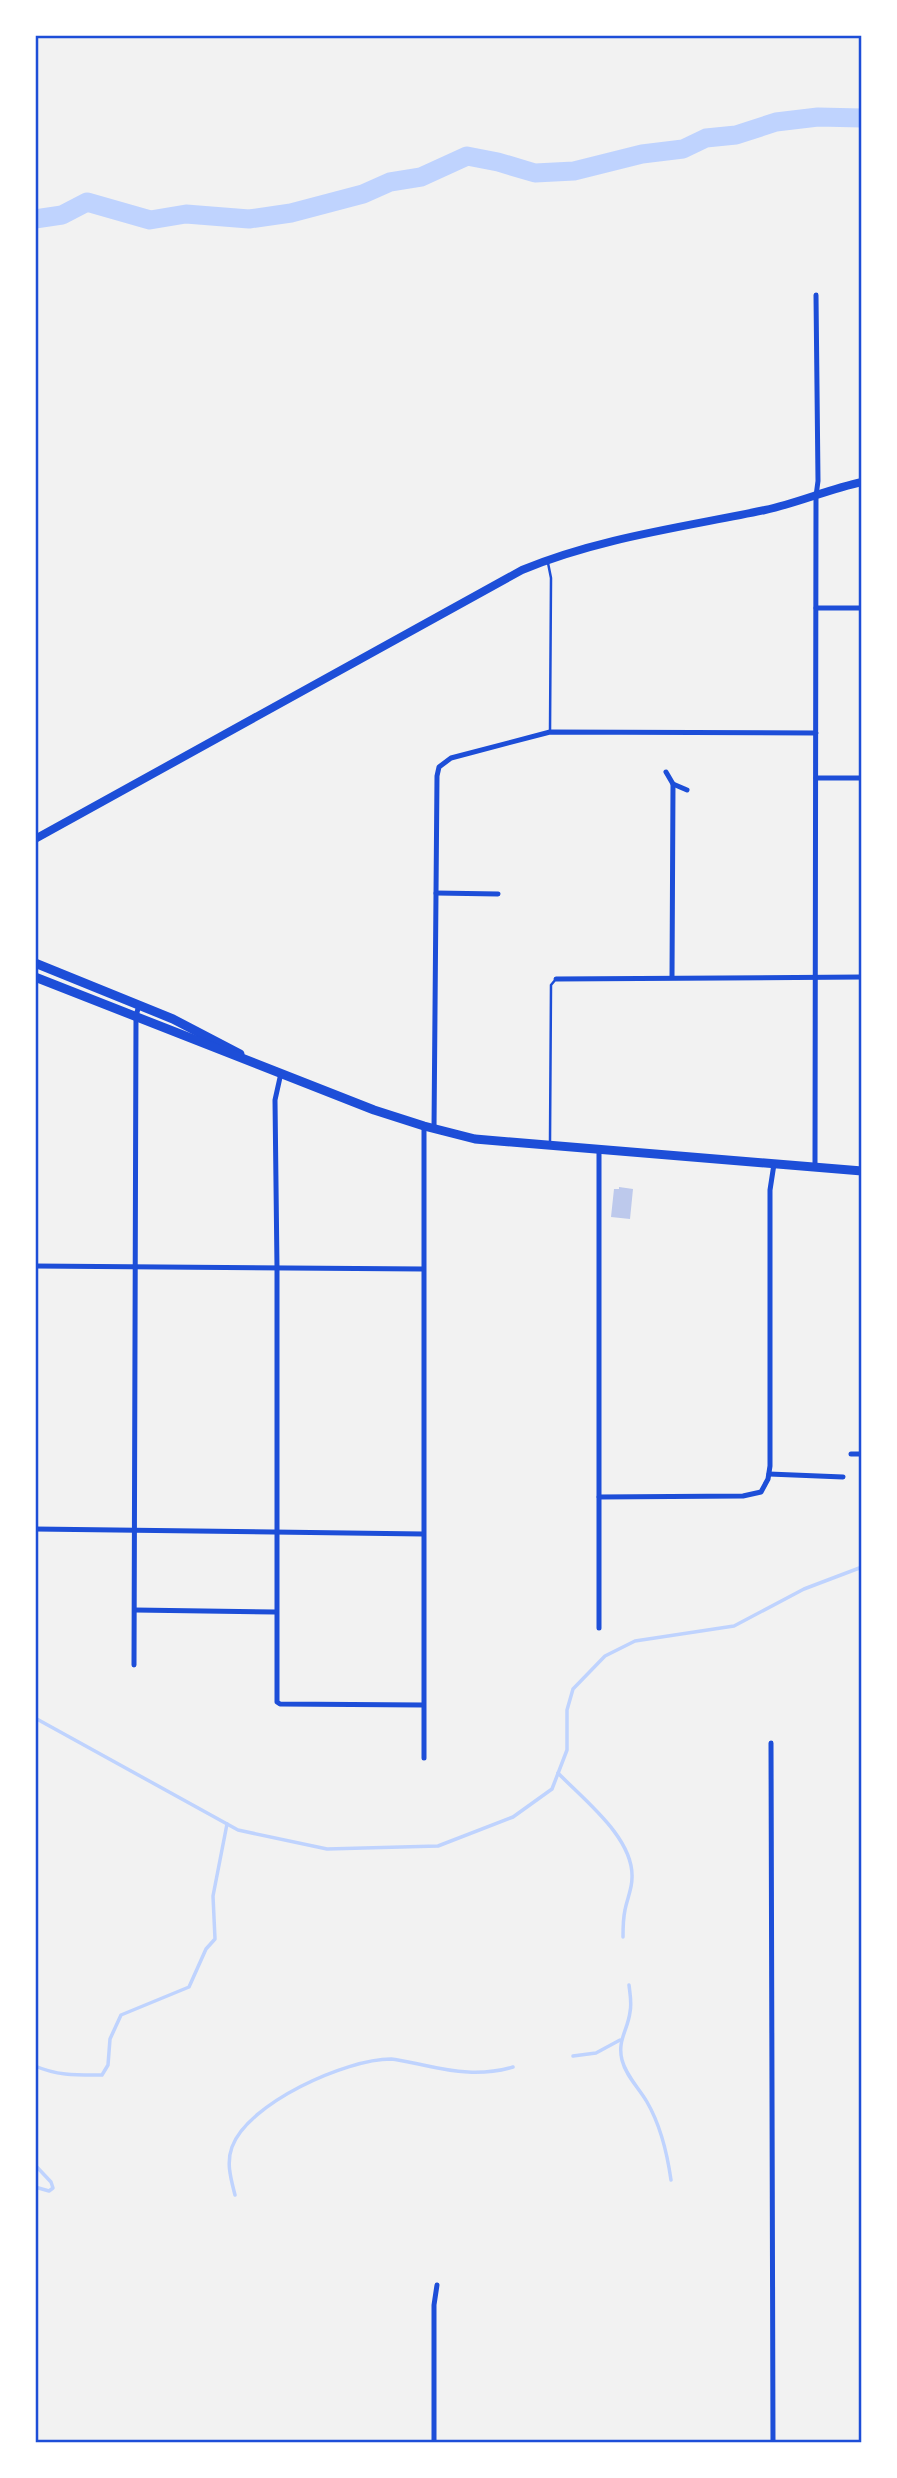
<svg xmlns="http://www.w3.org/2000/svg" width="897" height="2478" font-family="'IBM Plex Sans',sans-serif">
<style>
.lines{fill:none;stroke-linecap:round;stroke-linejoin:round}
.stream{stroke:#bfd3fe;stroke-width:3.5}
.river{stroke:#bfd3fe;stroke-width:19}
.building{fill:#bdc9ec}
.service{stroke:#1d4ed8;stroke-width:2.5}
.minor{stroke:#1d4ed8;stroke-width:5}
.secondary{stroke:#1d4ed8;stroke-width:8}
.primary{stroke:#1d4ed8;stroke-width:9}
.neatline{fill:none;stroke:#1d4ed8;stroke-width:2.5}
</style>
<rect width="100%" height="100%" fill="#f2f2f2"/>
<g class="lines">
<!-- stream -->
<g class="stream">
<polyline points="35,1718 238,1830 327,1849 438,1846 513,1817 552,1789 567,1750 567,1710 573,1689 605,1656 635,1641 734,1626 804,1589 862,1567"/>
<path d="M558,1773C584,1800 634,1838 632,1878C632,1889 627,1899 625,1910C623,1919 623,1928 623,1937"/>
<path d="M629,1985C630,1994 632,2003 630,2012C628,2030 617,2040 622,2060C626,2076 639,2088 647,2102C661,2126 667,2152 671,2180"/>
<polyline points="573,2056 596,2053 620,2040"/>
<path d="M35,2066C58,2076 78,2075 102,2075L108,2065L110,2039L121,2015L189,1987L206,1949L215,1939L213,1896L227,1824"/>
<polyline points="35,2165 51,2182 53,2188 49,2191 35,2187"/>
<path d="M235,2195C231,2179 226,2163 232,2147C248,2103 346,2059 391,2059C401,2060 413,2063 423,2065C454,2072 482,2076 513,2067"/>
</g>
<!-- river -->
<polyline class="river" points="35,219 62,215 87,202 150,220 186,214 249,219 291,213 363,194 390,182 421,177 467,156 498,162 535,173 574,171 642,154 683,149 706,138 736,135 776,122 818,117 862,118"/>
</g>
<!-- building -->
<polygon class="building" points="619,1187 633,1189 630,1219 611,1217 614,1189 619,1189"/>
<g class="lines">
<!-- service -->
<g class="service">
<polyline points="548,563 551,578 550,731"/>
<polyline points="550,1142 551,985 556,979"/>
</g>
<!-- minor -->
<g class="minor">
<polyline points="816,608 862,608"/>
<polyline points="666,772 673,784 687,790"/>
<polyline points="816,778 862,778"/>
<polyline points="436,893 498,894"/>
<polyline points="672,977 673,784"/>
<polyline points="556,979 862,977"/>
<polyline points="281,1073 275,1100 277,1268 277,1702 280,1704 423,1705"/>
<polyline points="434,1129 437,776 439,767 451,758 550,732 816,733"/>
<polyline points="815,1167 816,496 818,481 816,295"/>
<polyline points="35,1266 423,1269"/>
<polyline points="851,1454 862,1454"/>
<polyline points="769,1474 843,1477"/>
<polyline points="599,1497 743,1496 761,1492 768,1479 770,1466 770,1190 774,1164"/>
<polyline points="35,1529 423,1534"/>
<polyline points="135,1610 275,1612"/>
<polyline points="599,1628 599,1151"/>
<polyline points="134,1665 136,1016 139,1005"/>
<polyline points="771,1743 773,2443"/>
<polyline points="424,1758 424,1126"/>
<polyline points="434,2443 434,2305 437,2285"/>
</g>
<!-- secondary -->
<path class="secondary" d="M35,839L522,570C599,538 684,527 765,510C798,503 829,489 862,482"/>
<!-- primary -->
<g class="primary">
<polyline points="35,963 173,1019 240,1054"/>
<polyline points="35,977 374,1110 424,1126 475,1139 862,1171"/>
</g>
</g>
<!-- border -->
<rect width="897" height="2478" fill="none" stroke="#ffffff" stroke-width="74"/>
<rect x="37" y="37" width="823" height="2404" class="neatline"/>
</svg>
